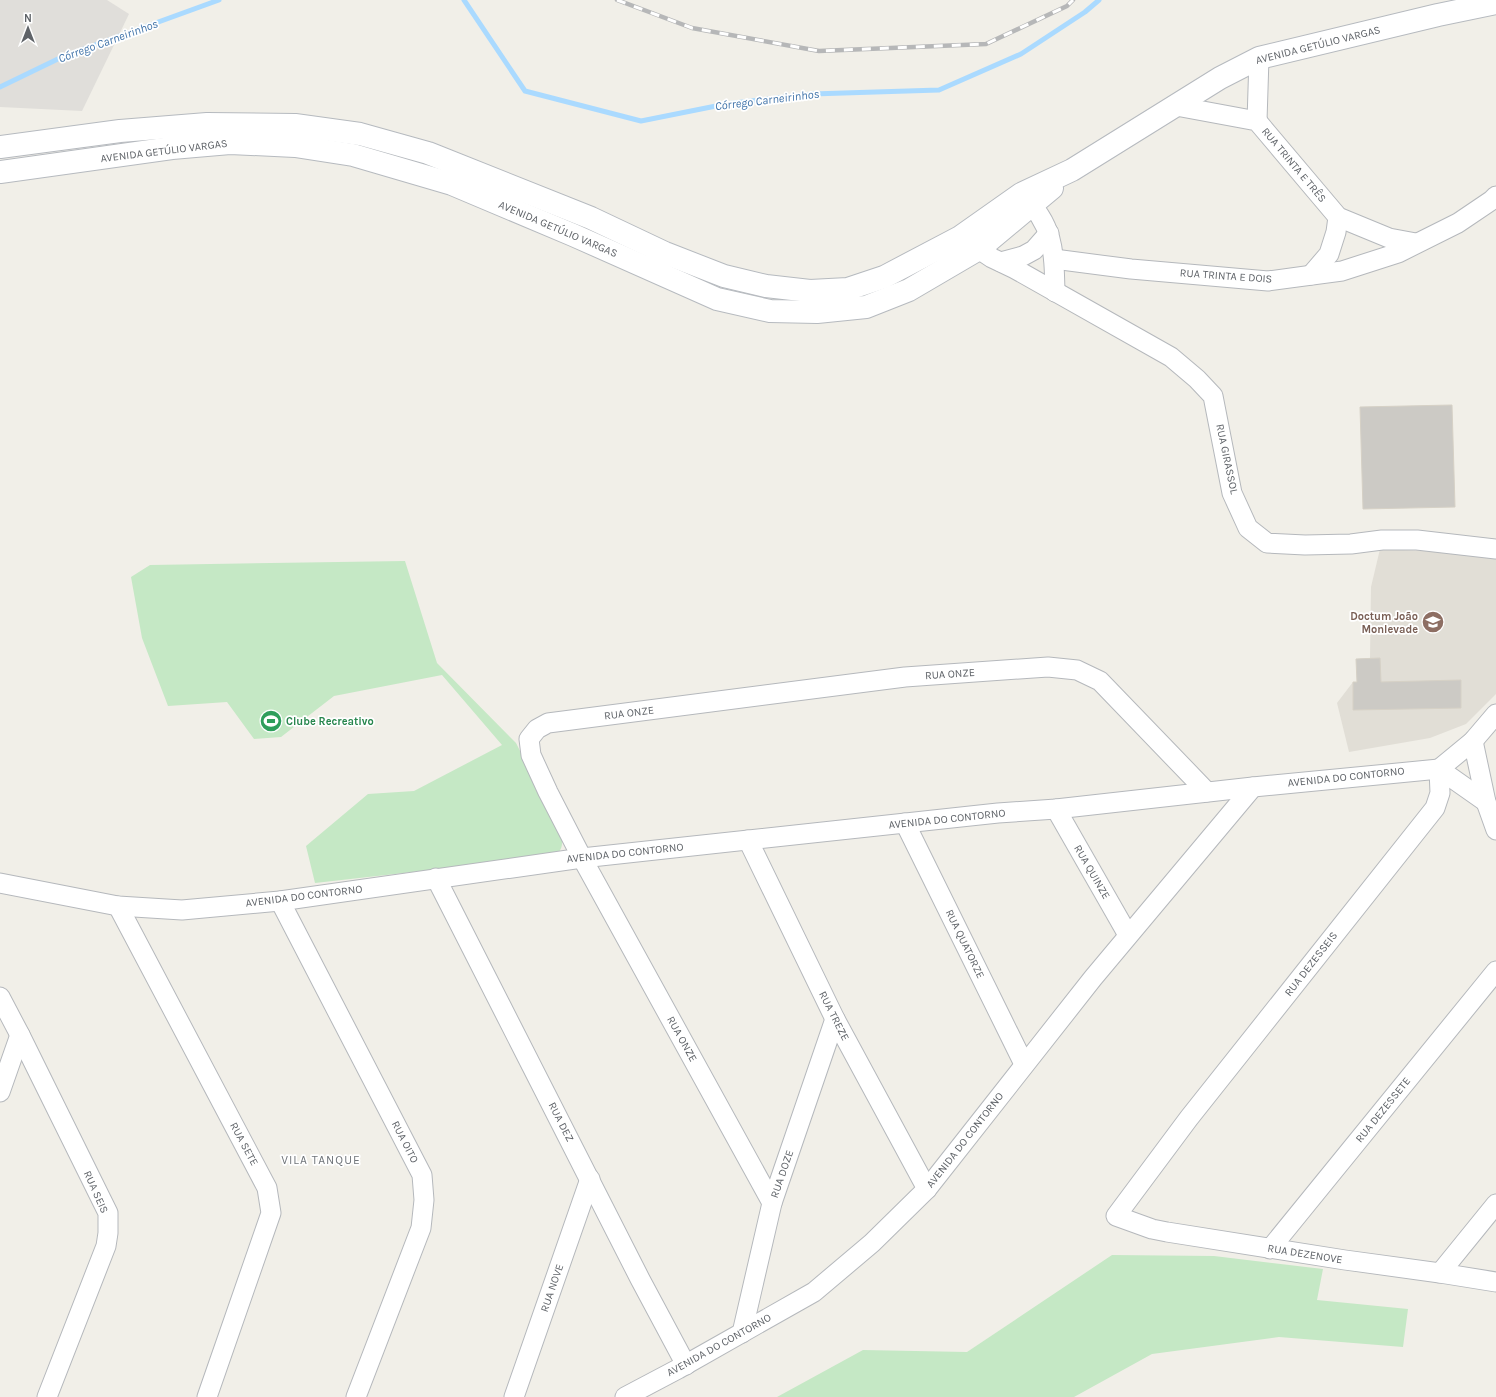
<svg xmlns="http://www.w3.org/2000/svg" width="1496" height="1397" font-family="Karla,sans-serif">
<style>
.industrial{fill:#e0deda}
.education{fill:#e1ded6}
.green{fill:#c5e8c5}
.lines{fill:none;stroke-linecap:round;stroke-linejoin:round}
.stream{stroke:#aadaff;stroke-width:5}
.building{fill:#cccac5;stroke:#d6d1c6}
.minor-casing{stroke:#b5b8bc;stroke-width:21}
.secondary-casing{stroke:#b6babf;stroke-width:24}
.minor{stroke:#fff;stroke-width:19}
.secondary{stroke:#fff;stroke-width:22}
.rail-casing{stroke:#b6b7b8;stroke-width:4.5}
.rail{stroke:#fff;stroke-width:3;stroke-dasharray:9;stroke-linecap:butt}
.labels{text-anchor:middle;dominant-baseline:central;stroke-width:3.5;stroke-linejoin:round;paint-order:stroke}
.street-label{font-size:11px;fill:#5f6368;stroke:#fff}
.education-label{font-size:11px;font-weight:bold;fill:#785e54;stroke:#fff;text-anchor:end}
.leisure-label{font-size:11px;font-weight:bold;fill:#27864d;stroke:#fff;text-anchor:start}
.water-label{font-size:12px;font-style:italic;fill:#4174aa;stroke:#fff}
.neighbourhood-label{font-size:12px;letter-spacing:1px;fill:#70757a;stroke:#fff}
</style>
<rect width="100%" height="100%" fill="#f1efe8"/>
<!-- industrial -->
<polygon class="industrial" points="0,0 107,0 129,14 82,111 0,107"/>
<!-- education -->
<polygon class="education" points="1380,549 1496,554 1496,694 1466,724 1430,738 1349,752 1337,703 1353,682 1357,682 1356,659 1370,658 1371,587"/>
<!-- green -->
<g class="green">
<path d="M405,561L437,663L516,743L560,830C563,841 564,848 555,856L315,883L306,846L368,794L414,791L502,745L442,675L334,696L281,737L254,739L227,702L168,706L142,638L131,577L150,565Z"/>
<polygon points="1112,1255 1214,1256 1323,1269 1317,1300 1408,1309 1403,1347 1279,1337 1152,1354 1074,1397 777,1397 863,1350 967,1352"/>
</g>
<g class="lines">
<!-- stream -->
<g class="stream">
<polyline points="464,0 525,91 641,121 726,104 812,94 939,90 1021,54 1085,12 1099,0"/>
<polyline points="0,87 62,57 219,0"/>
</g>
</g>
<!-- building -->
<g class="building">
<polygon points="1452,405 1455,507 1363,509 1360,407"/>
<polygon points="1380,658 1381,682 1461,680 1461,708 1353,710 1353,682 1357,682 1356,659"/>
</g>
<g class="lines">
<!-- minor casing -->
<g class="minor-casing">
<g id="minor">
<polyline points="1176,106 1257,121 1338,217 1389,238 1416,243"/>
<polyline points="1257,121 1259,58"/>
<path d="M1022,195C1054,224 1054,252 1055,292"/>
<polyline points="968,242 992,258 1015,269 1171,357 1197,379 1213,396 1232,493 1248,528 1267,543 1305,545 1351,544 1382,540 1417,540 1496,549"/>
<polyline points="1054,259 1131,269 1268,281 1342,271 1398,253 1458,223 1492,200 1496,196"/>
<polyline points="1001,262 1023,256 1034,250 1049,233"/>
<polyline points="1311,275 1329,254 1336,232 1338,217"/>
<polyline points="1473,741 1486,802 1496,830"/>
<polyline points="1439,769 1440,793 1435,808 1189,1118 1116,1216 1152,1229 1167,1232 1345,1260 1440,1273 1496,1282"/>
<polyline points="1439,769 1473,741 1496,714"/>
<polyline points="1439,769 1486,802"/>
<polyline points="1056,809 1128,935"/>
<polyline points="905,823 1024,1064"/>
<polyline points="748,840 835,1019 927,1189"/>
<polyline points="436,878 640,1279 686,1365"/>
<polyline points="0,883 118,906 182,910 280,901 582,858 998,813 1056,809 1253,787 1439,769"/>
<polyline points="280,901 422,1175 424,1200 421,1228 356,1397"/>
<polyline points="118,906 267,1188 271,1213 207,1397"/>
<polyline points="0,997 20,1035 108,1213 108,1233 106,1246 47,1397"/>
<polyline points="0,1092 20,1035"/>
<polyline points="772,1203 582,858 548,792 531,755 529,739 537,729 548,723 905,677 1048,667 1077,670 1100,681 1207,792"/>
<polyline points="1270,1249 1496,971"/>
<polyline points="1440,1273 1496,1204"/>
<polyline points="742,1333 772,1203 835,1019"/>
<polyline points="514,1397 590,1179"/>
<polyline points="625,1397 678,1369 814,1292 872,1243 927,1189 1093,978 1253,787"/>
</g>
</g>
<!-- secondary casing -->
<g class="secondary-casing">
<g id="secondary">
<polyline points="0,147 120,131 207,124 295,125 360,134 428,153 591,218 665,253 724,276 766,286 810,291 848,289 884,277 960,237 1021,194 1072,170 1220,78 1259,58 1438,15 1496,3"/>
<polyline points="0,172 172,148 230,143 295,146 353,155 452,184 573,235 717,299 770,311 817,312 866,307 909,290 979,249 1052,188"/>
</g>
</g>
<!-- minor -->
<use href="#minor" class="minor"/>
<!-- secondary -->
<use href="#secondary" class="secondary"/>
<!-- rail casing -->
<g class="rail-casing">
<polyline id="rail" points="617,0 692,28 819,51 986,44 1067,6 1073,0"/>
</g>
<!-- rail -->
<use href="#rail" class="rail"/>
</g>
<!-- icons -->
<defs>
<g id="university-disc" transform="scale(1.15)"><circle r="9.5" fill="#8d6e63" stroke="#fff"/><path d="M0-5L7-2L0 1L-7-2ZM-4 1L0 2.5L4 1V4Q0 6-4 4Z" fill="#fff"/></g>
<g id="stadium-disc" transform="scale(1.15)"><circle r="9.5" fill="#2e9e5b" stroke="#fff"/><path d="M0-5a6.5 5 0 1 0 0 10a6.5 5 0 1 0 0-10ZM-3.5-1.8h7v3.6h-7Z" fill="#fff"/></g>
</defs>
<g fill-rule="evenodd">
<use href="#university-disc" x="1433" y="622"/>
<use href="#stadium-disc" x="271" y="721"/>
</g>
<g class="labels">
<!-- street labels -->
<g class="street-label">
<text transform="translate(1318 45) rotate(-14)">AVENIDA GETÚLIO VARGAS</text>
<text transform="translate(164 151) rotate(-7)">AVENIDA GETÚLIO VARGAS</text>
<text transform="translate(1294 165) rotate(50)">RUA TRINTA E TRÊS</text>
<text transform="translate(558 229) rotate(23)">AVENIDA GETÚLIO VARGAS</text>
<text transform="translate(1226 276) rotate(4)">RUA TRINTA E DOIS</text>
<text transform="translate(1227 459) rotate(78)">RUA GIRASSOL</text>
<text transform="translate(950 674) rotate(-4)">RUA ONZE</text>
<text transform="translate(629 713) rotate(-7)">RUA ONZE</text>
<text transform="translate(1346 777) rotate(-6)">AVENIDA DO CONTORNO</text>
<text transform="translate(947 819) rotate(-6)">AVENIDA DO CONTORNO</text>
<text transform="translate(625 853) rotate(-6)">AVENIDA DO CONTORNO</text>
<text transform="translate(1092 872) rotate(60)">RUA QUINZE</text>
<text transform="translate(304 896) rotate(-7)">AVENIDA DO CONTORNO</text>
<text transform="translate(965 944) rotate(64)">RUA QUATORZE</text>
<text transform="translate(1311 964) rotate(-52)">RUA DEZESSEIS</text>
<text transform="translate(834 1016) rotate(63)">RUA TREZE</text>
<text transform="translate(682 1039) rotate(61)">RUA ONZE</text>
<text transform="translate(1383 1110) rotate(-51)">RUA DEZESSETE</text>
<text transform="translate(561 1122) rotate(63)">RUA DEZ</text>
<text transform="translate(965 1140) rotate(-52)">AVENIDA DO CONTORNO</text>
<text transform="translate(405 1142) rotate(63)">RUA OITO</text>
<text transform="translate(244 1144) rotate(62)">RUA SETE</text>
<text transform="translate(782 1174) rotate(-71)">RUA DOZE</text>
<text transform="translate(96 1192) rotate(66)">RUA SEIS</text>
<text transform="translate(1305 1254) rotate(9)">RUA DEZENOVE</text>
<text transform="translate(552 1288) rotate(-71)">RUA NOVE</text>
<text transform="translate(719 1345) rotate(-29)">AVENIDA DO CONTORNO</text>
</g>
<!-- education labels -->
<g class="education-label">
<text x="1418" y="616">Doctum João<tspan x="1418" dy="13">Monlevade</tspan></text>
</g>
<!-- leisure labels -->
<g class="leisure-label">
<text x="286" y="721">Clube Recreativo</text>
</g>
<!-- water labels -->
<g class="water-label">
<text transform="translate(108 41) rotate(-20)">Córrego Carneirinhos</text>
<text transform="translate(767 100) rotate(-7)">Córrego Carneirinhos</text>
</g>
<!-- neighbourhood labels -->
<g class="neighbourhood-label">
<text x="321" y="1160">VILA TANQUE</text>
</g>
</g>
<!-- north arrow -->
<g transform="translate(28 28)" stroke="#ffffff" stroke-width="3" paint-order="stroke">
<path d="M0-3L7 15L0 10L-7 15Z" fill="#5f6368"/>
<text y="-6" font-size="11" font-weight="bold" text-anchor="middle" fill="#5f6368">N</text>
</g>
</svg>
